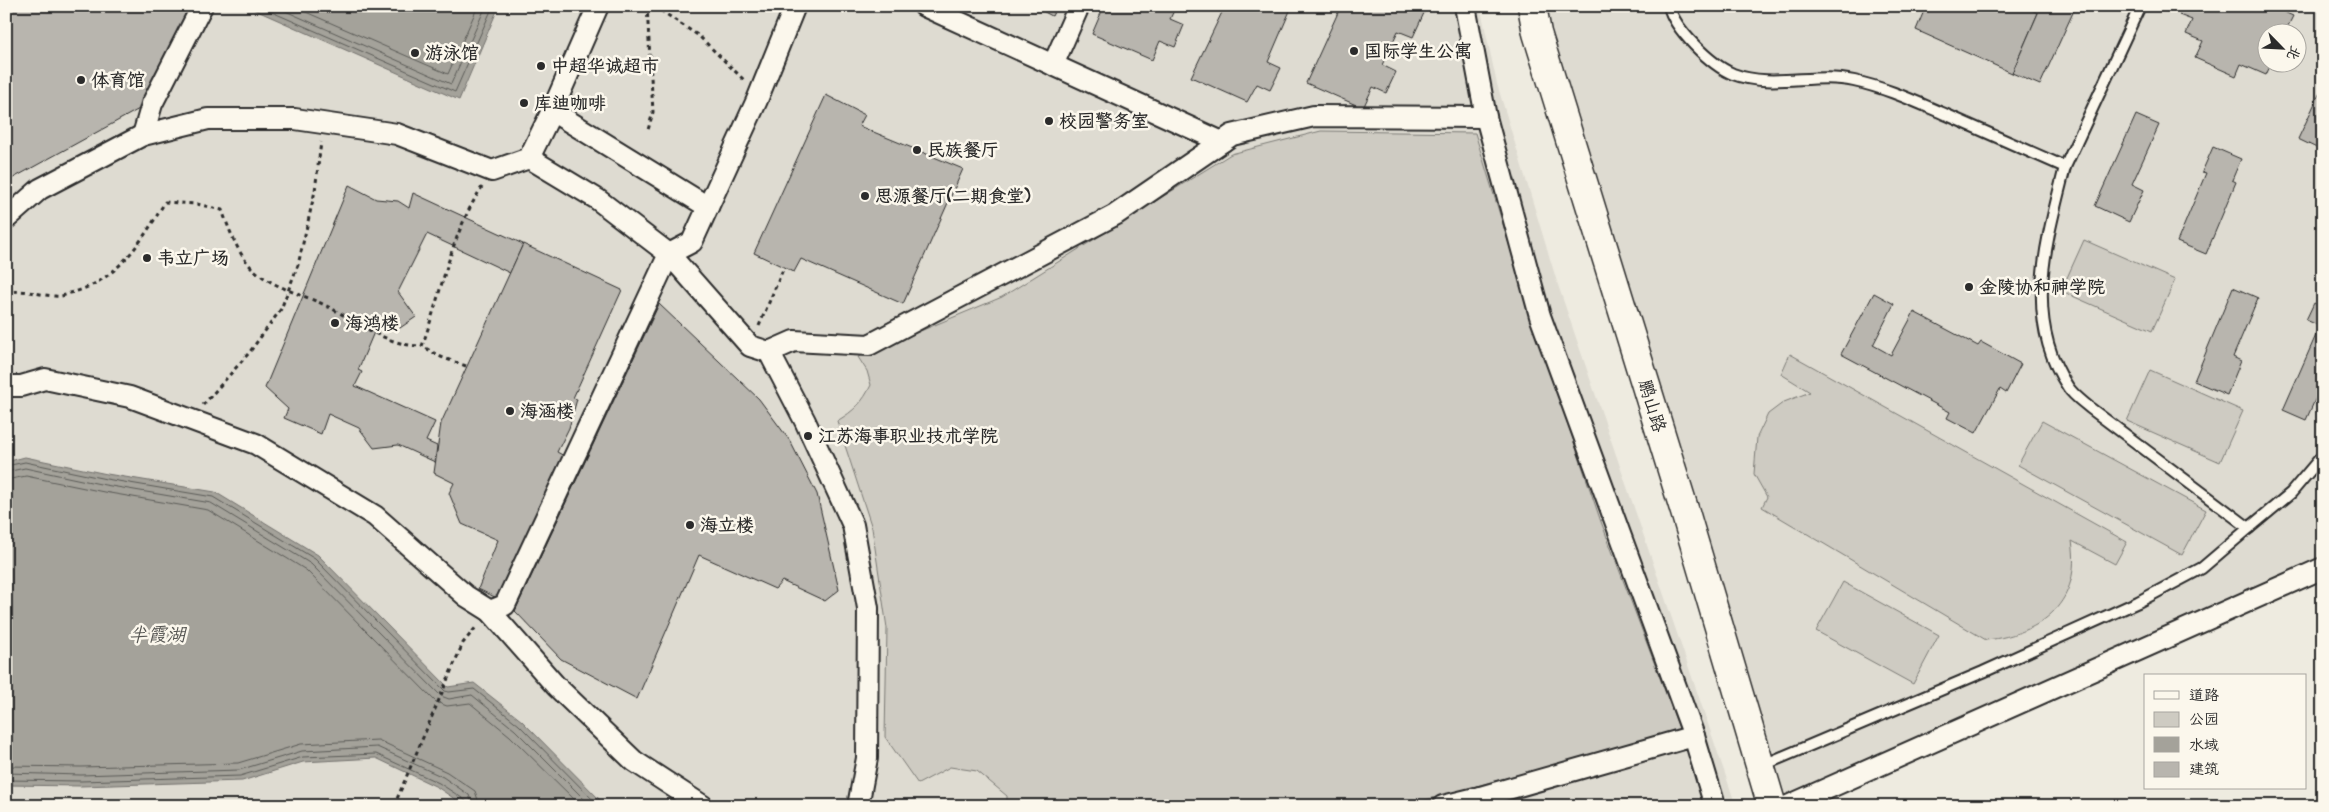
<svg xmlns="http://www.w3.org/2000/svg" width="2329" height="812" font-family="'Architects Daughter','LXGW WenKai TC',sans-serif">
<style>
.built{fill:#dedbd1;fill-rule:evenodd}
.green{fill:#cecbc2;stroke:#7c7b76}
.water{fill:#a4a29a;stroke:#74726e}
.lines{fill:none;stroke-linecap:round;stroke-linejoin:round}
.shore{stroke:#5b5b57;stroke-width:1}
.building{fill:#b8b5ae;stroke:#2b2b2b}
.lane-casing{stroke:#2b2b2b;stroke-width:14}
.street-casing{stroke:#2b2b2b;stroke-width:24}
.secondary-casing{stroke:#2b2b2b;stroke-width:31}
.path{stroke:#2b2b2b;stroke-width:3;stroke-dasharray:4 4;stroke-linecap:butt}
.lane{stroke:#fbf7ec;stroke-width:10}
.street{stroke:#fbf7ec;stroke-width:20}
.secondary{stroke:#fbf7ec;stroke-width:28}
.poi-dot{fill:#2b2b2b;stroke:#fbf7ec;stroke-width:2}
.labels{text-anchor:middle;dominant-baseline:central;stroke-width:5;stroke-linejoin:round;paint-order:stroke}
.poi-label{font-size:18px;font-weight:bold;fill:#2b2b2b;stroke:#fbf7ec;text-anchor:start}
.street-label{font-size:18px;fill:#2b2b2b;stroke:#fbf7ec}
.water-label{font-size:19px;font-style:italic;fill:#555552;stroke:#fbf7ec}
</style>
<rect width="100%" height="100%" fill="#eeebe0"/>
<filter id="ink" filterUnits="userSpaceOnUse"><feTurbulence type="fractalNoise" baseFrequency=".02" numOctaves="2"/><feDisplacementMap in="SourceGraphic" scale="10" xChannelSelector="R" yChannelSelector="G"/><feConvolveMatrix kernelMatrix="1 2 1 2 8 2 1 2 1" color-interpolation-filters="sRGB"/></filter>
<g filter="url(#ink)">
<!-- built -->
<g class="built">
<polygon points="6,6 1480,6 1497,84 1557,282 1736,806 6,806"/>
<path d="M1532,6H2323V568L1772,806ZM2266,32H2296V62H2266Z"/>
</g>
<!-- green -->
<g class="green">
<path d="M1321,131L1475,133L1527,303L1600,519L1680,731L1403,806H1007V796L977,771L950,767L918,784L885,737L887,628L872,528L837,421C854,411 863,402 871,385L867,371L858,357L1002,297L1231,154Z"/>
<polygon points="2084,240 2175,280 2152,331 2061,291"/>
<path d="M1790,354L2127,542L2115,564L2072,541C2082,601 2043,634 1986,640L1762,507L1767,497L1754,474L1757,437L1768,414L1784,402L1810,392L1781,374Z"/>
<polygon points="2150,370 2243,411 2220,462 2127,421"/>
<polygon points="2042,421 2206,510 2182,555 2018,465"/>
<polygon points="1843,582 1939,635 1913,684 1816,631"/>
</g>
<!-- water -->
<g class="water">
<polygon points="246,6 499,6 459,100"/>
<polygon points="25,457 107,474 215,492 318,555 448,687 474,683 522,721 606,806 465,806 437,787 376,758 303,762 242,781 81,786 6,785 6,462"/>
</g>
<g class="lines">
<!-- shore -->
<g class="shore">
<polyline points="258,6 455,92 493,6"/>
<polyline points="274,6 451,84 486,6"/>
<polyline points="292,6 448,74 478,6"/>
<polyline points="6,466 25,462 106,479 213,497 315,559 445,691 449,692 474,689 519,725 599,806"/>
<polyline points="6,472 25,468 105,485 211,503 311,564 441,696 449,699 472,695 515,730 591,806"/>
<polyline points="6,480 26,476 104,492 208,510 306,570 436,702 447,706 470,703 510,736 581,806"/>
<polyline points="6,766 81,767 238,763 301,744 378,740 447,772 475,791 480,806"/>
<polyline points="6,773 81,775 239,770 302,751 377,747 443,777 469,795 473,806"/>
<polyline points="6,780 81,781 240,776 303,757 376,754 439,783 465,800 467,806"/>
</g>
</g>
<!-- building -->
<g class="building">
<polygon points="6,6 191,6 141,108 6,182"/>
<polygon points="1033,6 1057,6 1052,16"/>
<polygon points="1104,6 1176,6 1170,19 1184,25 1175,47 1160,41 1152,60 1092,34"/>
<polygon points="1225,6 1292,6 1268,62 1281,68 1270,90 1257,84 1247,102 1191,77"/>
<polygon points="1341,6 1409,6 1424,13 1413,37 1398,31 1382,65 1396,72 1386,93 1373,87 1363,108 1306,83"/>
<polygon points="1926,6 2023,6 2038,13 2012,73 1916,30"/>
<polygon points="2041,6 2076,6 2040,85 2012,73"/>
<polygon points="2183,6 2271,6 2293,16 2285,32 2266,32 2266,62 2272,62 2266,75 2241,64 2236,76 2195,58 2203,41 2186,34 2192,20 2179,15"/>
<polygon points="2323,86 2323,151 2298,139"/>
<polygon points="826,95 865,115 859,126 963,169 903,304 801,259 794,272 754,253"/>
<polygon points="2136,115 2159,125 2132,184 2144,190 2129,222 2095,206"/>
<polygon points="2213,147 2241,159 2232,180 2236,182 2206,254 2177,242 2206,173 2202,172"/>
<polygon points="349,185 376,199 398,201 409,208 413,193 523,244 510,273 427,234 398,292 416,317 400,328 380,318 358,370 362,372 355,386 435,422 426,441 437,446 435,462 398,445 374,448 359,428 328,414 321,434 284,418 288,409 265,388"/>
<polygon points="523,244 622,290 573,398 577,399 569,428 557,452 566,457 501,600 478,589 498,540 462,524 449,493 454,483 434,473 441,423"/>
<polygon points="2233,287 2258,298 2233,357 2241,361 2227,395 2194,381"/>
<polygon points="1874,293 1894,304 1873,345 1891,355 1914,312 1978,346 1981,342 2021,364 2006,393 2000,389 1976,433 1947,418 1950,412 1841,354"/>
<polygon points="2314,303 2323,307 2323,382 2306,420 2283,410 2320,326 2306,320"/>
<polygon points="659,304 759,399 790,441 817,494 839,590 825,601 782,581 775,589 699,555 637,699 561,659 515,611"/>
</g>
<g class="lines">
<!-- lane casing -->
<g class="lane-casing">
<g id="lane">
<path d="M1669,6C1674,29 1711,65 1733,74C1773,89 1814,72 1854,81C1887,88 1916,102 1947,115C1986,132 2026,150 2065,167C2047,240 2022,318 2068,387C2073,395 2083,402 2090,408L2249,528L2202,568L2138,602L1983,672L1761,766"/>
<polyline points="2065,167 2140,6"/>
<polyline points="2249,528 2291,493 2323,455"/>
</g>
</g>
<!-- street casing -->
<g class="street-casing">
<g id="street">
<polyline points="795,6 757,100 692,242 669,254 750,346 769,352 805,421 853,525 868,608 867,758 858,806"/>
<polyline points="924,6 1222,142"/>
<polyline points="1465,6 1486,117 1540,316 1694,736"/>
<polyline points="1053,65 1079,6"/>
<polyline points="552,111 708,207"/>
<polyline points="143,135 152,104 202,6"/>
<polyline points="529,158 552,111 598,6"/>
<polyline points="6,219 40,189 143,135 208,119 295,119 397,134 492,171 529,158 597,199 669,254 505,605 490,611"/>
<polyline points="769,352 794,341 869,345 1115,215 1232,135 1314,116 1486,117"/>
<polyline points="6,386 21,386 45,379 130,397 256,444 375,516 466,596 490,611 556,686 634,761 703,806"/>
<polyline points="1443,806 1480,797"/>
<polyline points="1476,806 1480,797 1694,736 1715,806"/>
<polyline points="1788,806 2323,568"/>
</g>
</g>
<!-- secondary casing -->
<g class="secondary-casing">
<polyline id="secondary" points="1532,6 1537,33 1685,512 1772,806"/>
</g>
<!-- path -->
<g class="path">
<polyline points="647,6 653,112 648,130"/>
<polyline points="654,6 699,36 744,80"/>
<path d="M6,293C24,288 37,295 55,296C60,297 66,295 70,293C117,282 142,241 165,202L197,204L222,210C229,229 237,252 251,267C270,286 295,292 318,302C353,317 383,346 422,346"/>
<polyline points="759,326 784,267"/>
<path d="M466,366L441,357L422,346C442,292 450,236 482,187"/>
<polyline points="203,405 249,353 281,309 298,265 315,191 321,142"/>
<polyline points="394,806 463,643 477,626"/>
</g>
<!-- lane -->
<use href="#lane" class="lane"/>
<!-- street -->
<use href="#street" class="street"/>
<!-- secondary -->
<use href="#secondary" class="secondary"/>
</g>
</g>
<!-- markers -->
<g class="poi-dot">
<circle cx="1354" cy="51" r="5"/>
<circle cx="415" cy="53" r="5"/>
<circle cx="541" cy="66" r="5"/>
<circle cx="81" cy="80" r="5"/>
<circle cx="524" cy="103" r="5"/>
<circle cx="1049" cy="121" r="5"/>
<circle cx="917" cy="150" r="5"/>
<circle cx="865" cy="196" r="5"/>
<circle cx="147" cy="258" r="5"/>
<circle cx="1969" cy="287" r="5"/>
<circle cx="335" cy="323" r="5"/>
<circle cx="510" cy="411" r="5"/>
<circle cx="808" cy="436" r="5"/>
<circle cx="690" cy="525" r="5"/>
</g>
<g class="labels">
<!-- poi labels -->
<g class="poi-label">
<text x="1364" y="51">国际学生公寓</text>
<text x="425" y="53">游泳馆</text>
<text x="551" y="66">中超华诚超市</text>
<text x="91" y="80">体育馆</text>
<text x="534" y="103">库迪咖啡</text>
<text x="1059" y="121">校园警务室</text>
<text x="927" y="150">民族餐厅</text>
<text x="875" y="196">思源餐厅(二期食堂)</text>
<text x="157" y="258">韦立广场</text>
<text x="1979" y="287">金陵协和神学院</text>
<text x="345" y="323">海鸿楼</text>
<text x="520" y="411">海涵楼</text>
<text x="818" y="436">江苏海事职业技术学院</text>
<text x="700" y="525">海立楼</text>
</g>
<!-- street labels -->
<g class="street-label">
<text transform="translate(1652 406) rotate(73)">鹏山路</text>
</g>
<!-- water labels -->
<g class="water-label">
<text x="157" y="635">半霞湖</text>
</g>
</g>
<!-- margin -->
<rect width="2329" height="812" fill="none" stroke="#fbf7ec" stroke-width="25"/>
<rect x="12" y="12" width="2304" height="787" fill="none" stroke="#2b2b2b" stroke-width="2" filter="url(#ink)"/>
<!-- legend -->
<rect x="2144" y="674" width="162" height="115" fill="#fbf7ec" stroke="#a8a59f"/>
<rect x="2154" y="691" width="25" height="8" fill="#fbf7ec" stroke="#a8a59f"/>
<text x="2189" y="700" font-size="15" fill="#2b2b2b">道路</text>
<rect x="2154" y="712" width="25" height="15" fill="#cecbc2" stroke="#a8a59f"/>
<text x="2189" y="724" font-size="15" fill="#2b2b2b">公园</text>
<rect x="2154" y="737" width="25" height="15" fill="#a4a29a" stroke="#a8a59f"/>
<text x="2189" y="750" font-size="15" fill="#2b2b2b">水域</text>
<rect x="2154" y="762" width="25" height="15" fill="#b8b5ae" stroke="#a8a59f"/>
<text x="2189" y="774" font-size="15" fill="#2b2b2b">建筑</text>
<!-- north arrow -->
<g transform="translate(2282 48) rotate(114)"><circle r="24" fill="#fbf7ec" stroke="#a8a59f"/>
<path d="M0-4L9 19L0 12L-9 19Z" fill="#2b2b2b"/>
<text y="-8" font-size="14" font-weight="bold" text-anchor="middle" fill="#2b2b2b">北</text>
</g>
</svg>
